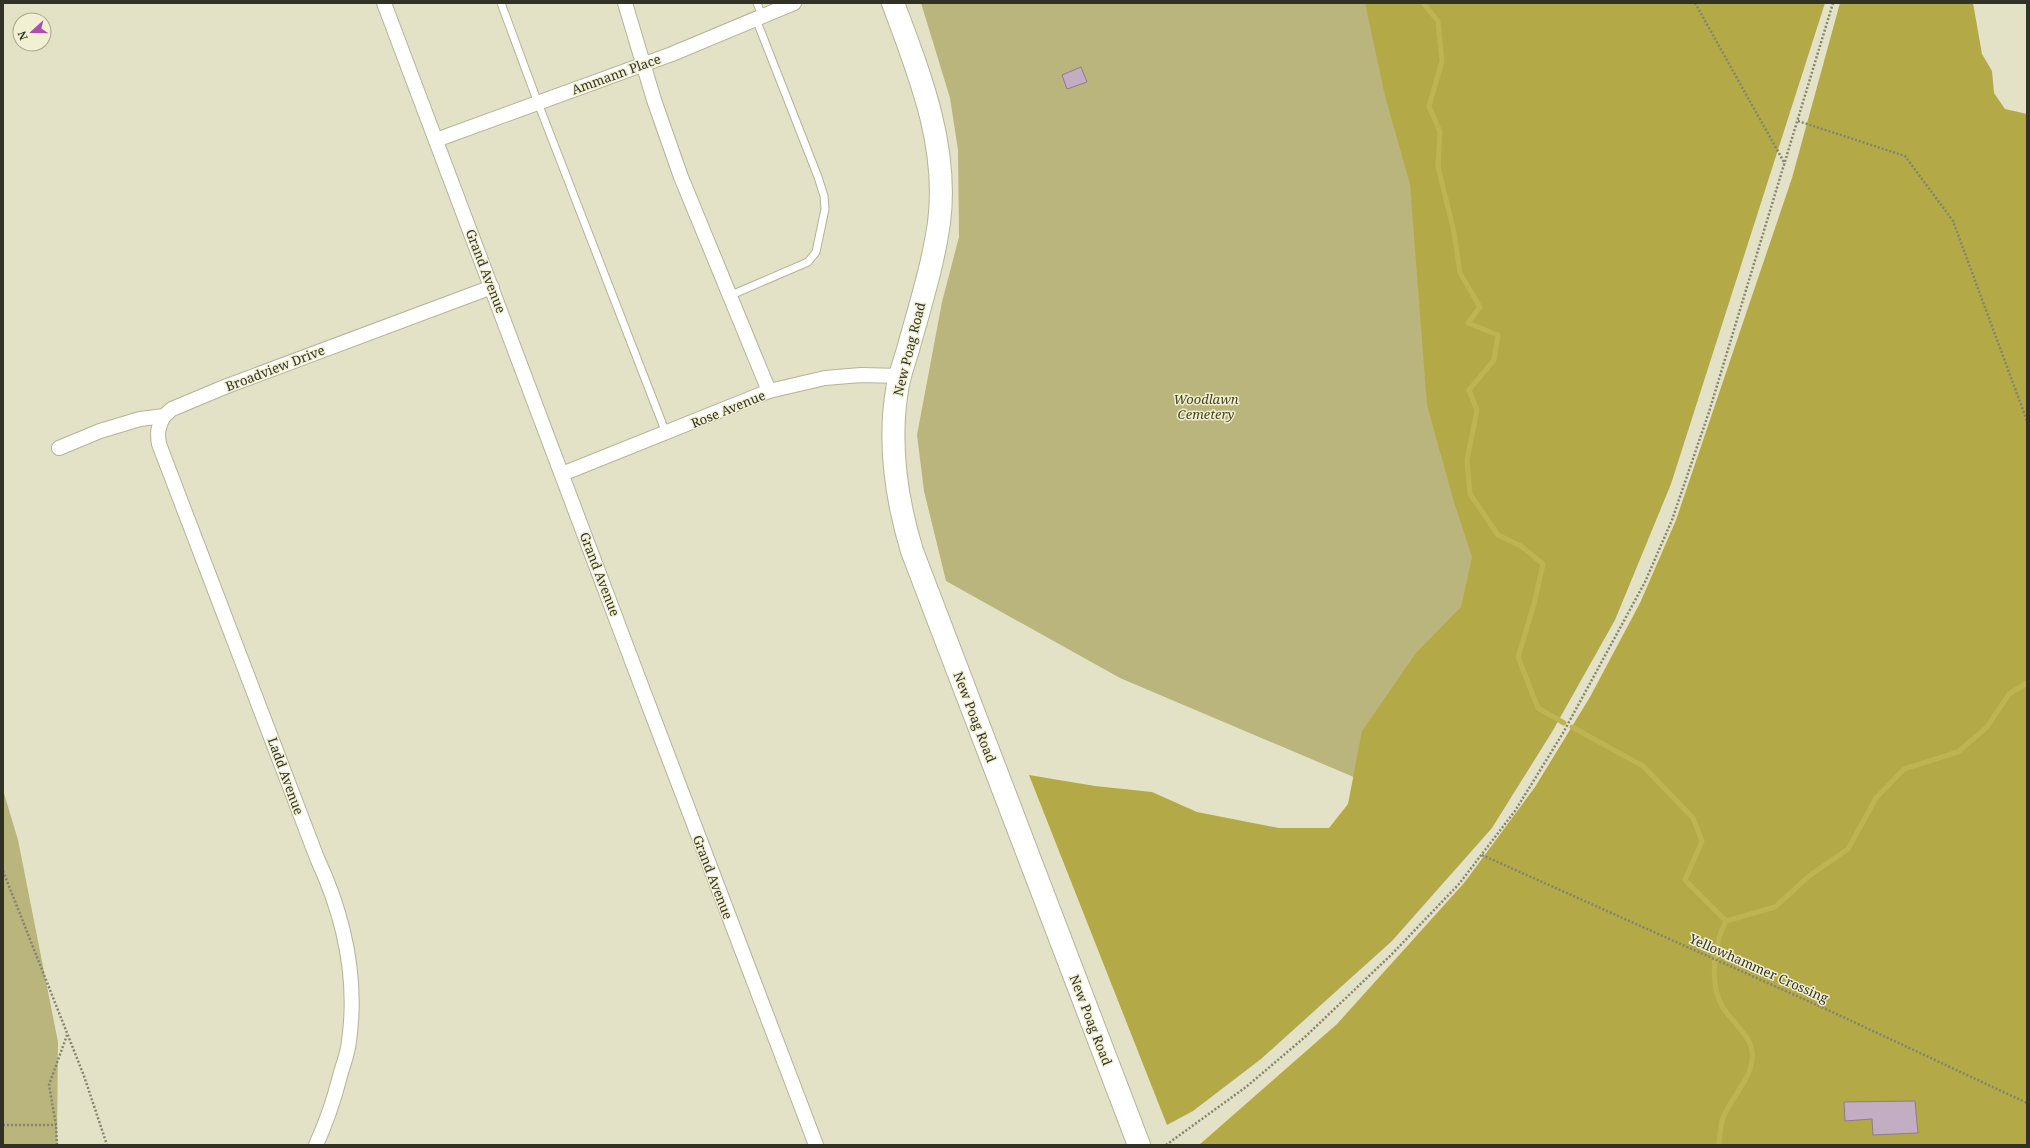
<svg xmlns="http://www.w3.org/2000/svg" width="2030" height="1148" font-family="'Noto Serif',serif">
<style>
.green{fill:#b9b57c}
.forest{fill:#b3aa47}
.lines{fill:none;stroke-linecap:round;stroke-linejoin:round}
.stream{stroke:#beb552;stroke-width:5}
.building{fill:#c3adc2;stroke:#8e7a8d}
.service-casing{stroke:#b4b398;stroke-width:9}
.minor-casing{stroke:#b4b398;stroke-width:16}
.primary-casing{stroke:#b4b398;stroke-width:24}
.path{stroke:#848370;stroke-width:2.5;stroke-dasharray:2 2;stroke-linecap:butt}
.service{stroke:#fff;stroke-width:7}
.minor{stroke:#fff;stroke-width:14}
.primary{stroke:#fff;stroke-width:22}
.labels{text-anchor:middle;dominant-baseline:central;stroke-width:3;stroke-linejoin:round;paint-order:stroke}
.street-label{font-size:13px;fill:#323126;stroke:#f1f0d3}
.park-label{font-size:13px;font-style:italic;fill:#464219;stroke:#f1f0d3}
</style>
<rect width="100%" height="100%" fill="#e4e2c6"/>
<!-- green -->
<g class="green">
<polygon points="921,3 1415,3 1497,350 1441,814 1120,678 946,581 924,491 917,435 942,302 959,237 958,150 950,98"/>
<polygon points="3,790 18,840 58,1042 57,1139 58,1145 3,1145"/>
</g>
<!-- forest -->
<g class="forest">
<polygon points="1365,3 1825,3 1671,484 1615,620 1552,732 1492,828 1392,941 1261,1059 1193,1111 1167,1125 1029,775 1095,786 1152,792 1197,812 1279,828 1329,828 1348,804 1362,731 1416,653 1461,607 1472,557 1454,502 1427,405 1410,184 1385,96"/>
<polygon points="1840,3 1973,3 1982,54 1992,71 1994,93 2005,109 2027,114 2027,1145 1199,1145 1337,1024 1464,883 1535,787 1590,697 1640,603 1676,520 1792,178"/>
</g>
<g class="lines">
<!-- stream -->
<g class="stream">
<polyline points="1423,3 1438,21 1442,61 1429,106 1440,132 1438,167 1454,232 1460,273 1480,307 1468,323 1498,335 1494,360 1469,390 1477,410 1467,460 1470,494 1498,535 1521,546 1543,564 1534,604 1518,657 1538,708 1564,723"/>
<polyline points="1572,727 1643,766 1693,818 1702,841 1685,880 1726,921"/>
<path d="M1719,1145C1720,1137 1720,1126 1723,1118C1731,1095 1759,1074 1751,1046C1747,1033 1729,1018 1722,1006C1709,984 1714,943 1726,921L1775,907L1809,876L1848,849L1876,798L1904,769L1958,752L1987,727L2009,694L2027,683"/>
</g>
</g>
<!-- building -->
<g class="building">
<polygon points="1081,67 1087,82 1067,89 1062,75"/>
<polygon points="1915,1101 1918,1133 1873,1135 1872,1119 1845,1121 1844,1102"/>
</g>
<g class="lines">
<!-- service casing -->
<g class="service-casing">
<g id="service">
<polyline points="501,3 538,103 666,433"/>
<polyline points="757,3 762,16"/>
<polyline points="729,296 808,262 816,252 825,209 824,196 818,177 756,19"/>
</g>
</g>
<!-- minor casing -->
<g class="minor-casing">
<g id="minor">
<path d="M384,3C528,384 670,765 816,1145"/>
<polyline points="625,3 654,100 681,177 769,391"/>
<polyline points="436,140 672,54 794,3"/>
<path d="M164,416C158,426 157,433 159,444L317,858C344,916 358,977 349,1041C348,1053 343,1065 340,1076C334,1100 326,1123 316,1145"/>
<polyline points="59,448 100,431 140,419 164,416 172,409 227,386 492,287"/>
<polyline points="562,474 769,391 825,378 861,375 901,376"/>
</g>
</g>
<!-- primary casing -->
<g class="primary-casing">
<path id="primary" d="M893,3C919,73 949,146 939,223C933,265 920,306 909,346C905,361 899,375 897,390C888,445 896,498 912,551L1139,1145"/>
</g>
<!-- path -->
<g class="path">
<polyline points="1695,3 1785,164"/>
<polyline points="1798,121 1905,156 1953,221 2027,421"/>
<polyline points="1482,855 1828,1010 2027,1103"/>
<polyline points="3,871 84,1076 107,1145"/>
<polyline points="3,1125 56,1125"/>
<polyline points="57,1145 56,1125 49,1085 67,1035"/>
<polyline points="1166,1145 1246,1087 1305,1037 1392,954 1459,884 1515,811 1563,733 1645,582 1672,520 1709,412 1833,3"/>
</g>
<!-- service -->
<use href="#service" class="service"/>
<!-- minor -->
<use href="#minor" class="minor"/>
<!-- primary -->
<use href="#primary" class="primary"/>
</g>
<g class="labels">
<!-- street labels -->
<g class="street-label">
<text transform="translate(616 74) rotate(-20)">Ammann Place</text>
<text transform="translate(486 271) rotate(69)">Grand Avenue</text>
<text transform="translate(909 349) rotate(-76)">New Poag Road</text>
<text transform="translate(275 368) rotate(-21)">Broadview Drive</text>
<text transform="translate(728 409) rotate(-22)">Rose Avenue</text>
<text transform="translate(600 574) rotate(69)">Grand Avenue</text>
<text transform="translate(975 717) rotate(69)">New Poag Road</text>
<text transform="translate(286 776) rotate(70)">Ladd Avenue</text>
<text transform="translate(713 877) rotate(69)">Grand Avenue</text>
<text transform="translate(1759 968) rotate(24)">Yellowhammer Crossing</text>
<text transform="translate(1091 1020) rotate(69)">New Poag Road</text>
</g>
<!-- park labels -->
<g class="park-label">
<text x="1206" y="399">Woodlawn<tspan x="1206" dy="15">Cemetery</tspan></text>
</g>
</g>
<!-- border -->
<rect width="2030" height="1148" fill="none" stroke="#323126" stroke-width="8"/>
<!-- north arrow -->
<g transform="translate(32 32) rotate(249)"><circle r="19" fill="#f1f0d3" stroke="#a5a48e"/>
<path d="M0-3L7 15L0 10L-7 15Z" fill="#b04bb0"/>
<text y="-6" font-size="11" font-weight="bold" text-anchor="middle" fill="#323126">N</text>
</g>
</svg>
